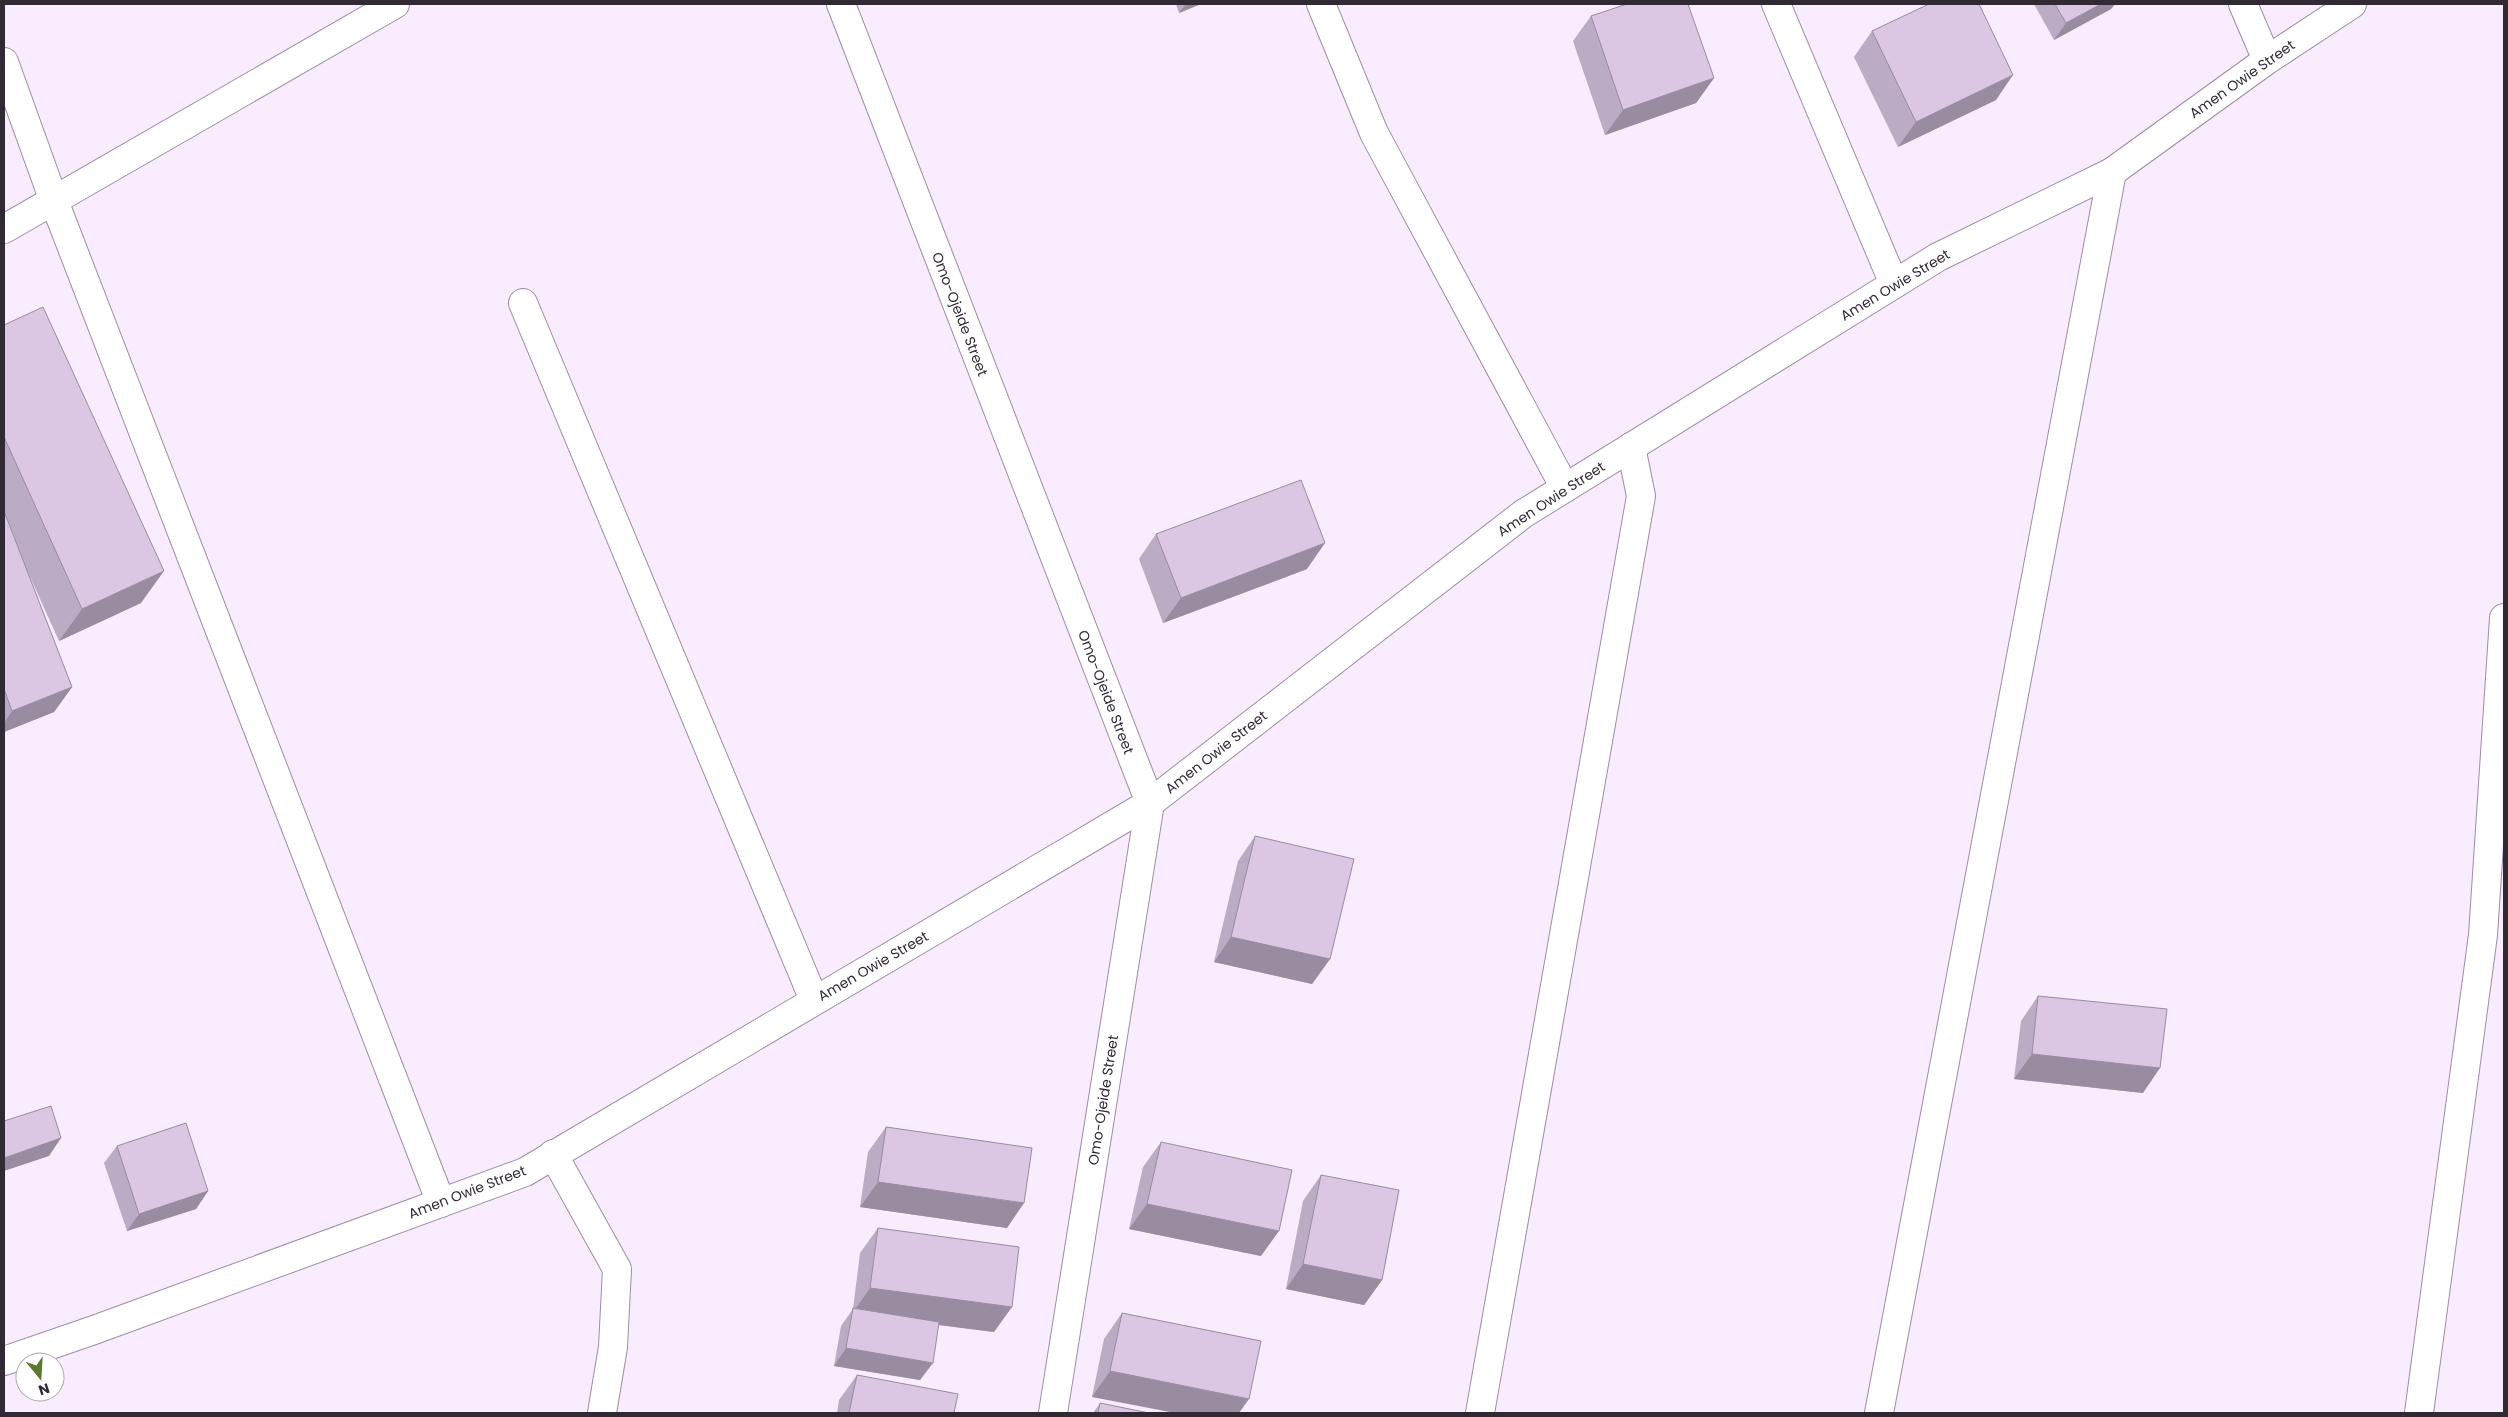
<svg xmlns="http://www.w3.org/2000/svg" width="2508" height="1417" font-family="Poppins,sans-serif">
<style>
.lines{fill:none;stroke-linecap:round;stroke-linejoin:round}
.minor-casing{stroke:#9e8ca7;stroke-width:30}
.minor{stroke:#fff;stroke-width:28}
.wall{fill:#bcabc4}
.shaded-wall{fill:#998ba0}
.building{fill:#dbc7e4;stroke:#998ba0}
.labels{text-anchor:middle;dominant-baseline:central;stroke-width:4.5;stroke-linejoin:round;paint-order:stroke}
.street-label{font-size:14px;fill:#312934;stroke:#fff}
</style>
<rect width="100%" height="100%" fill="#f8ecfe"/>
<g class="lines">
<!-- minor casing -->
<g class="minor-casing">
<g id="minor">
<polyline points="841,4 1150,803 1053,1413"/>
<polyline points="1321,4 1374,133 1565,488"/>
<polyline points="1776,4 1894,284"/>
<polyline points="2243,4 2267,60"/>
<polyline points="4,62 54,201 441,1203"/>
<polyline points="4,229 395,4"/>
<polyline points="523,303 814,1000"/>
<polyline points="553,1154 617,1269 613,1347 602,1413"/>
<polyline points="4,1361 94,1330 525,1172 1150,803 1523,514 1938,257 2112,172 2267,60 2352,4"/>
<polyline points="1480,1413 1641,496 1631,447"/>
<polyline points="1879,1413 2112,172"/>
<polyline points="2419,1413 2483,935 2504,618"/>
</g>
</g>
<!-- minor -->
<use href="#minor" class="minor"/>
</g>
<!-- wall -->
<g class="wall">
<polygon points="1176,4 1201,4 1179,13"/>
<polygon points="2034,4 2115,4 2111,9 2054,40"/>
<polygon points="1591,16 1714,78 1696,103 1605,135 1573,41"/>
<polygon points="1872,31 1996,100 1898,147 1854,57"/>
<polygon points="4,325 141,603 59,641 27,570 72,687 54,712 4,732"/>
<polygon points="1156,534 1307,569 1163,623 1139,559"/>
<polygon points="1255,836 1330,959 1312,984 1214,962 1238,861"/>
<polygon points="2038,996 2143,1093 2014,1079 2021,1021"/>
<polygon points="886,1127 1007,1228 860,1207 868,1152"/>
<polygon points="1161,1142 1261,1256 1129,1229 1143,1167"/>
<polygon points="117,1146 208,1191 196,1209 127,1231 104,1163"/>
<polygon points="1321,1175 1382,1280 1364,1305 1286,1289 1303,1201"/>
<polygon points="878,1228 994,1332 939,1325 920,1380 834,1366 841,1326 853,1309 860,1253"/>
<polygon points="1122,1313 1261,1341 1092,1397 1104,1339"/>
<polygon points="857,1375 954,1413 837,1413 839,1400"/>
<polygon points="1100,1403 1149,1413 1093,1413"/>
</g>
<!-- shaded-wall -->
<g class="shaded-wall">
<polygon points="1186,4 1201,4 1179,13"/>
<polygon points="2101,4 2115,4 2111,9 2054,40 2066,23"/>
<polygon points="2013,75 1996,100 1898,147 1916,122"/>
<polygon points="1714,78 1696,103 1605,135 1623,110"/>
<polygon points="1325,543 1307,569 1163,623 1181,598"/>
<polygon points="164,571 141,603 59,641 82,609"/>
<polygon points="72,687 54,712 4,732 4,723 12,711"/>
<polygon points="1231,937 1330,959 1312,984 1214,962"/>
<polygon points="2032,1054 2160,1068 2143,1093 2014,1079"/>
<polygon points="61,1138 49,1156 4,1171 4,1158"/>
<polygon points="878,1182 1024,1203 1007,1228 860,1207"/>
<polygon points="208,1191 196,1209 127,1231 139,1214"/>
<polygon points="1147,1204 1279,1231 1261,1256 1129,1229"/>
<polygon points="1303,1264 1382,1280 1364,1305 1286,1289"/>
<polygon points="870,1288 1012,1307 994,1332 852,1314"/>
<polygon points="846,1348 933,1363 920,1380 834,1366"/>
<polygon points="1110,1371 1249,1399 1239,1413 1175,1413 1092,1397"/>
</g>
<!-- building -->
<g class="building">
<polygon points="1627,4 1688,4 1714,78 1623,110 1591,16"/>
<polygon points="1929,4 1979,4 2013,75 1916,122 1872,31"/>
<polygon points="2055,4 2101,4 2066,23"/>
<polygon points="43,307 164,571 82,609 4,437 4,325"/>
<polygon points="1301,480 1325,543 1181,598 1156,534"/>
<polygon points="4,511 72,687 12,711 4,689"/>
<polygon points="1255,836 1354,859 1330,959 1231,937"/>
<polygon points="2038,996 2167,1009 2160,1068 2032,1054"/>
<polygon points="51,1106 61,1138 4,1158 4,1121"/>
<polygon points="186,1123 208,1191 139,1214 117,1146"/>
<polygon points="886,1127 1032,1148 1024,1203 878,1182"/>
<polygon points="1161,1142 1292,1170 1279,1231 1147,1204"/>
<polygon points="1321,1175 1399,1190 1382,1280 1303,1264"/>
<polygon points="878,1228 1019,1247 1012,1307 870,1288"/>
<polygon points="853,1308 939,1322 933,1363 846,1348"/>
<polygon points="1122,1313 1261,1341 1249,1399 1110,1371"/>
<polygon points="857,1375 958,1394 954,1413 849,1413"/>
<polygon points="1100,1403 1149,1413 1098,1413"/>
</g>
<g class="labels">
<!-- street labels -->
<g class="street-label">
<text transform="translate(2242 79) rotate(-35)">Amen Owie Street</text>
<text transform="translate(1895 285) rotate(-31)">Amen Owie Street</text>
<text transform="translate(960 314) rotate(69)">Omo-Ojeide Street</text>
<text transform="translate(1551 499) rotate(-33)">Amen Owie Street</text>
<text transform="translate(1106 692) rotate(69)">Omo-Ojeide Street</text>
<text transform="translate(1216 752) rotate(-38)">Amen Owie Street</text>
<text transform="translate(873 966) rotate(-30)">Amen Owie Street</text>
<text transform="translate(1103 1100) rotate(-81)">Omo-Ojeide Street</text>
<text transform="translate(467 1192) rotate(-21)">Amen Owie Street</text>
</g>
</g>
<!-- border -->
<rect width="2508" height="1417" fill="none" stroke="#312934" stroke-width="10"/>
<!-- north arrow -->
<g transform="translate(40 1377) rotate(162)"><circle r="24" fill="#ffffff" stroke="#ada9ae"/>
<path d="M0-4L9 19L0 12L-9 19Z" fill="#5a792f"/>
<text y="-8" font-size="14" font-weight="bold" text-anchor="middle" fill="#312934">N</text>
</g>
</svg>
